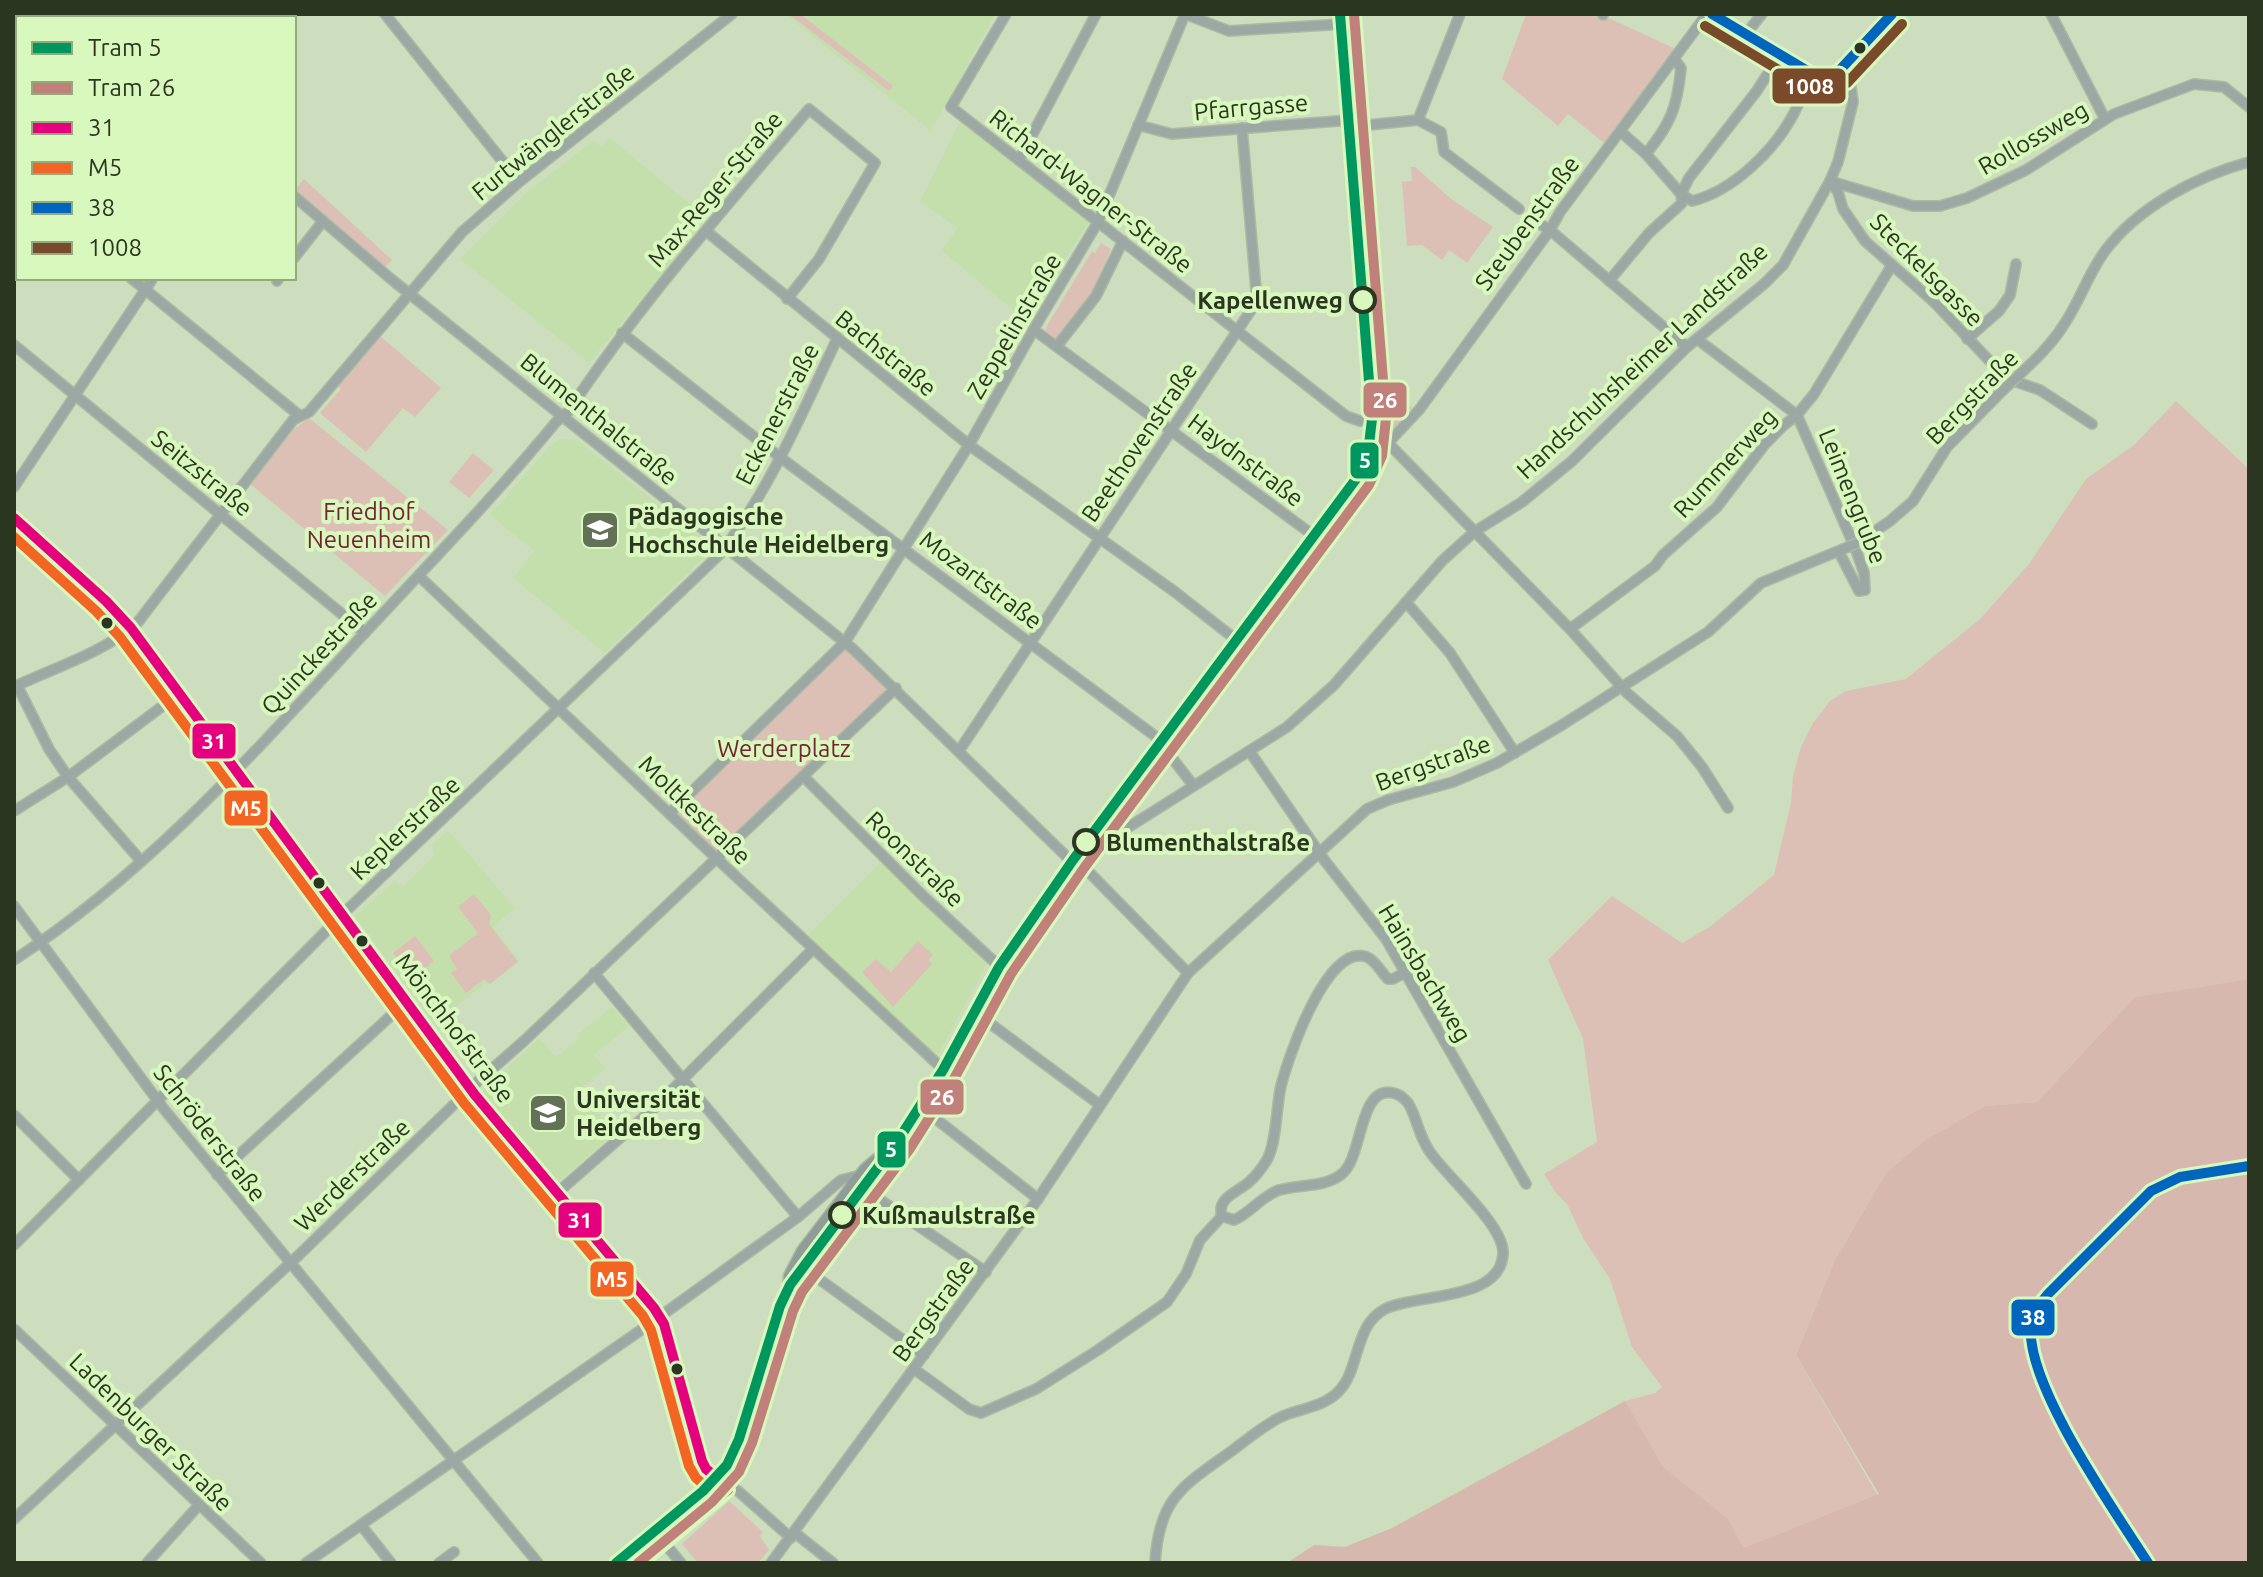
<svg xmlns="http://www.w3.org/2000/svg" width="2263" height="1577" font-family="Ubuntu,sans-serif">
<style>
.built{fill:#c4dfac}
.green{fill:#dcc0b6}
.forest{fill:#d7b8af}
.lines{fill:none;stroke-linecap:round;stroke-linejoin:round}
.street-casing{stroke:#acbaa1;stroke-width:12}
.secondary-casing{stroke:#acbaa1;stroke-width:15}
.primary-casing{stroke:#acbaa1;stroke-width:17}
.street{stroke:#9ca8a3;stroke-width:9}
.secondary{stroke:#8e9d98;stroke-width:12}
.primary{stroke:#8ea096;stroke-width:14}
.street-bridge-casing{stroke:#acbaa1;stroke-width:12;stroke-linecap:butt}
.street-bridge{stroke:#9ca8a3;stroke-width:9}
.bus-1-casing{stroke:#d9f8bd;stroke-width:16}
.bus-2-casing{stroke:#d9f8bd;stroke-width:16}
.bus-3-casing{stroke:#d9f8bd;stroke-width:16}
.bus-4-casing{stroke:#d9f8bd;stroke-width:16}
.bus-1{stroke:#e5007d;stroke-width:10}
.bus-2{stroke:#f26522;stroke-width:10}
.bus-3{stroke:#0065bd;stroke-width:10}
.bus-4{stroke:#7a4b2a;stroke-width:10}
.tram-1-casing{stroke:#d9f8bd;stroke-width:16}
.tram-2-casing{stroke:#d9f8bd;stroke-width:16}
.tram-1{stroke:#00975f;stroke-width:10}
.tram-2{stroke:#c1817b;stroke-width:10}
.bus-dot{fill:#2a361f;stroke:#d9f8bd;stroke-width:3}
.stop-dot{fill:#d9f8bd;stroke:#2a361f;stroke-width:4}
.labels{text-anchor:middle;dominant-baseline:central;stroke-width:8;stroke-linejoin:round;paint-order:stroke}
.street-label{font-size:24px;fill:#2a361f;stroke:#d9f8bd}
.stop-label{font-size:24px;font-weight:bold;fill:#2a361f;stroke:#d9f8bd;text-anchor:start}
.park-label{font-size:24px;fill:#762236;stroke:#d9f8bd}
.poi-label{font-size:24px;font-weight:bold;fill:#2a361f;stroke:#d9f8bd;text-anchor:start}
.line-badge{stroke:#d9f8bd;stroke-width:3}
.badge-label{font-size:22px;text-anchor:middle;font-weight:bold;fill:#fff}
</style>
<rect width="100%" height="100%" fill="#cddebe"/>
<!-- built -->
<g class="built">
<polygon points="785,14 803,14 807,17 818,14 995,14 931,131"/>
<polygon points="962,118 1089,222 1026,321 942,251 957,228 920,201"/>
<polygon points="610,138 703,215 697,222 701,226 589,363 460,259 526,193 594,140 602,147"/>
<polygon points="560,439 577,440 711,546 712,550 605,653 513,578 534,551 490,515 549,447"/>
<polygon points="448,830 515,908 493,927 519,961 488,985 485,983 435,1024 355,916 394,881 404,886 434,856 432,845"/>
<polygon points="882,861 987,964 937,1057 808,935"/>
<polygon points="612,1007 629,1026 594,1055 605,1069 579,1090 615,1133 558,1182 482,1092 539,1038 556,1057 579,1038 577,1035"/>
</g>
<!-- green -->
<g class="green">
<polygon points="789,14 800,14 893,86 889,91"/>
<polygon points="1526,14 1600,14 1678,50 1604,143 1568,114 1558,126 1502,79"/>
<polygon points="1411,167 1415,167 1450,198 1493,227 1467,263 1449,250 1442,260 1422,245 1407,246 1402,182 1412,181"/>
<polygon points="304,179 392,260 384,268 294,191"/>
<polygon points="1101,243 1111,249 1093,295 1057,340 1045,330 1048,324 1092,251 1095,253"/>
<polygon points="379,335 441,388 415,417 403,408 366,452 320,413 341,389 338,386"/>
<polygon points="1386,394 1403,400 1412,408 1390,433 1385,430 1382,396"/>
<polygon points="2176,401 2249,469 2249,979 2135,997 2037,1102 1985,1106 1886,1173 1835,1260 1796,1355 1882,1503 1749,1557 1731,1527 1651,1466 1625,1401 1655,1393 1662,1387 1632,1347 1610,1279 1583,1238 1567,1204 1556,1193 1544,1174 1597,1142 1583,1039 1548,960 1612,896 1682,943 1711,926 1774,875 1791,803 1793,776 1801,747 1813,723 1830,701 1846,691 1906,679 1980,619 2029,564 2086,479 2134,445"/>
<polygon points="309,418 448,530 385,596 249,483 294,429"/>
<polygon points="473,453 494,470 469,498 449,482"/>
<polygon points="847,647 890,686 887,691 715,852 675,813 679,807"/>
<polygon points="474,894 491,915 489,924 518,962 490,984 484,979 466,993 451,973 457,969 449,956 478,933 458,907"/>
<polygon points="415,936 434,961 412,978 393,953"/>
<polygon points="918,941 933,955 928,960 932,964 893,1007 862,972 876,959 891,972"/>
<polygon points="729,1501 763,1532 760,1536 769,1550 758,1563 698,1563 682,1544"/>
</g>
<!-- forest -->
<polygon class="forest" points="2249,979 2249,1563 1287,1563 1314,1545 1345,1547 1392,1528 1625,1401 1663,1467 1727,1518 1744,1548 1879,1494 1796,1355 1835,1260 1886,1173 1926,1140 1985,1106 2037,1102 2135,997"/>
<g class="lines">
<!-- street casing -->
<g class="street-casing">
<g id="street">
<polyline points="385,14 519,182"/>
<polyline points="1006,14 951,107 1346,416 1360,421"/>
<polyline points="1185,14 1229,31 1343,24"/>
<polyline points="1712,14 1811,73 1825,76 1838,72 1892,14"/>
<polyline points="2051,14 2105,119"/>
<polyline points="1603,15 1603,14"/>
<polyline points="1745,35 1762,14"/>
<polyline points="14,118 18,111"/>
<polyline points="1418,120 1460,14"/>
<polyline points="1138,125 1172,134 1351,120 1368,125 1418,120 1441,132 1444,152 1519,209"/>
<path d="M1621,132L1646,154L1681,194L1692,201C1733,191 1775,150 1794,113C1801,100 1806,86 1811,73"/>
<path d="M1646,154C1671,123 1677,108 1681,68L1675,60"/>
<polyline points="1019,160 1096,14"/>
<polyline points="14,181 18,184"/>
<polyline points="1830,181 1913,206 1940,206 1967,198 2026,170 2114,114 2194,84 2224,87 2249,107"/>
<polyline points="1830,181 1838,192 1843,209 1865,241 1934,302 1999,371 2008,379 2040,390 2092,424"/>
<polyline points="294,196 391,279 853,649 1067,857 1079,862 1188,973"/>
<polyline points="1533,220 1550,230 1687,347"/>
<polyline points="706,231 969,445 1175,592 1239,642"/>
<polyline points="294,258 323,221"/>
<polyline points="131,278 300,416"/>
<polyline points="277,281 279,278"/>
<polyline points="1609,281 1649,233 1682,203 1681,194 1689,178 1756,92 1780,55"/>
<polyline points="1034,330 1317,538"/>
<polyline points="622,333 781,458 1155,736 1193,785"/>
<polyline points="1697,339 1797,415 1856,550 1864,573 1865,590 1859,591 1839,552"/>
<polyline points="1967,339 1999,311 2010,295 2016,264"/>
<polyline points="14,345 365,633"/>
<polyline points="1057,346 1096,296 1123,241"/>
<path d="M2018,376C2034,361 2051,345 2063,326C2079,303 2088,274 2105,251C2138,207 2197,176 2249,162"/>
<polyline points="1373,442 1388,443 1419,410 1550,230 1560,212 1707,14"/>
<polyline points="1388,443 1570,629 1627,693 1677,736 1702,767 1728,808"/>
<polyline points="14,487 153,278"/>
<polyline points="1859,542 1890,521 1913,501 1947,447 2003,390"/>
<polyline points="419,576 716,858 945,1071"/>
<polyline points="1406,602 1450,653 1515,753"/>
<polyline points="1570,629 1655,566 1663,555 1717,507 1765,444 1783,426 1797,415 1814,394 1892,265"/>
<polyline points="17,685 49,749 68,777 141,861"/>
<path d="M14,687C55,667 104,653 138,622L293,420L309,412L462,232L519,182L732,14"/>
<polyline points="959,751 1257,301 1242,128"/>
<polyline points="1250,752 1325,861 1386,939 1526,1184"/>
<polyline points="803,776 921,894 1001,968"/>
<polyline points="14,811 68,777 180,693"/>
<polyline points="670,813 845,642 969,445 1038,322 1098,222 1185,14"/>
<polyline points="1083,856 1287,727 1334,685 1442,561 1474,532 1522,502 1572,461 1687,347 1764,284 1783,265 1830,181 1838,162 1853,102 1851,87 1838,72"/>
<polyline points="14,906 163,1108 538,1563"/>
<path d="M14,960C146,874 254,753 360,638C427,566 494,497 556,422L568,412C640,303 725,208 809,109L875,163L819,259L787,299"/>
<polyline points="594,973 798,1217"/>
<polyline points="976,1013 1100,1105"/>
<polyline points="922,1108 1038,1199"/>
<polyline points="14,1115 79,1180"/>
<polyline points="217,1175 407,1001"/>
<polyline points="557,1193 652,1110 813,949"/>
<polyline points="873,1195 986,1272"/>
<path d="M1222,1216C1216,1198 1238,1192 1249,1182C1256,1176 1264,1165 1268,1158C1277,1139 1276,1107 1281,1086C1288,1058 1327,942 1367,957C1376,961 1381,972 1388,979H1393L1404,973"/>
<path d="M14,1245L347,910L719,555C770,490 802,413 837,339"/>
<polyline points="812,1274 924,1355"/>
<polyline points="14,1329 261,1563"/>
<polyline points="914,1369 969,1409 981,1413 1036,1389 1098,1350 1167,1302 1186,1274 1200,1240 1222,1216"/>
<polyline points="719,1479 738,1491 791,1538"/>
<polyline points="14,1519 300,1254 476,1083 525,1040 896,688"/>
<polyline points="361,1525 391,1563"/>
<polyline points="656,1533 681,1563"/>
<polyline points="795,1533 833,1563"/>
<polyline points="147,1563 199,1505"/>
<polyline points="306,1563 651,1323 798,1217 841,1180 861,1175"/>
<polyline points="439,1563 454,1552"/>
<polyline points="771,1563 1038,1199 1188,973 1367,809 1388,800 1453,782 1497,763 1562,725 1708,632 1761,583 1848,547"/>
<path d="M1155,1563C1159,1497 1183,1486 1233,1450C1249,1438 1265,1424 1283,1416C1302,1408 1323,1407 1338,1392C1361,1369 1353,1326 1385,1309C1417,1293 1500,1302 1503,1254C1505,1226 1447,1177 1430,1152C1418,1135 1417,1117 1408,1103C1404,1098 1399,1094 1393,1093C1359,1085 1363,1155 1343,1173C1326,1188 1300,1184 1279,1190C1262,1196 1250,1213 1234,1220L1222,1216"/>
<path d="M2148,1563C2110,1503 2069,1447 2044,1380C2038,1365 2031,1349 2031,1333C2030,1317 2038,1305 2048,1294L2151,1191L2180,1177L2249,1166"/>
</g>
</g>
<!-- secondary casing -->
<g class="secondary-casing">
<g id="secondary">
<polyline points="14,518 106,601 131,628 475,1095 654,1308 664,1324 702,1461 706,1469 719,1479"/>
<polyline points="789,1293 815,1270 881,1185 903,1137 945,1071 1001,968 1092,840 1359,481 1369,460 1376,414 1343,14"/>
<polyline points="618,1563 695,1502 729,1467 740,1442 789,1293 790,1276 803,1251 865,1170 901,1139"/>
</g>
</g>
<!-- primary casing -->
<g class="primary-casing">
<polyline id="primary" points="21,18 26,14"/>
</g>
<!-- street -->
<use href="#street" class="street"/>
<!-- secondary -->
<use href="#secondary" class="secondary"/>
<!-- primary -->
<use href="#primary" class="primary"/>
<!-- street-bridge casing -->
<g class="street-bridge-casing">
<g id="street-bridge">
<polyline points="2003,390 2018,376"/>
<polyline points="1848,547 1859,542"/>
</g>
</g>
<!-- street-bridge -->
<use href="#street-bridge" class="street-bridge"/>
<!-- bus-1 casing -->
<g class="bus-1-casing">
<g id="bus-1">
<polyline points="14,518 106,601 131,628 475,1095 654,1308 664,1324 702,1461 706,1469 719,1479"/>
<polyline points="618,1563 719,1479"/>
</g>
</g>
<!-- bus-2 casing -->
<g class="bus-2-casing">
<g id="bus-2">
<polyline points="14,537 96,611 120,637 464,1103 643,1316 651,1330 689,1466 696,1478 710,1490"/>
<polyline points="640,1563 728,1490"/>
</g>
</g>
<!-- bus-3 casing -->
<g class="bus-3-casing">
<g id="bus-3">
<polyline points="1712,14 1811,73 1825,76 1838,72 1892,14"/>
<path d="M2148,1563C2116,1513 2025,1384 2031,1326C2032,1314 2040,1303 2048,1294L2151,1191L2180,1177L2249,1166"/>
</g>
</g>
<!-- bus-4 casing -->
<g class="bus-4-casing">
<polyline id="bus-4" points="1705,26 1804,85 1825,90 1847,83 1902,24"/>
</g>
<!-- bus-1 -->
<use href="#bus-1" class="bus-1"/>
<!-- bus-2 -->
<use href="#bus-2" class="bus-2"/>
<!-- bus-3 -->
<use href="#bus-3" class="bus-3"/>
<!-- bus-4 -->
<use href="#bus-4" class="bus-4"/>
<!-- tram-1 casing -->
<g class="tram-1-casing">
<polyline id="tram-1" points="616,1563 703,1491 727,1465 739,1439 780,1306 790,1285 897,1142 943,1070 999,967 1073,860 1356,479 1368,453 1372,419 1340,14"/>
</g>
<!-- tram-2 casing -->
<g class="tram-2-casing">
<polyline id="tram-2" points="638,1563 712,1502 739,1472 752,1443 793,1311 802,1292 909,1150 955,1077 1011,974 1084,868 1369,485 1382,456 1386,418 1354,14"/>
</g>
<!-- tram-1 -->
<use href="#tram-1" class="tram-1"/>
<!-- tram-2 -->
<use href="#tram-2" class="tram-2"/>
</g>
<!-- icons -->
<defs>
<g id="university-square" transform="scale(2)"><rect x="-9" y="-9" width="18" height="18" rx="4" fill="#637157" stroke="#d9f8bd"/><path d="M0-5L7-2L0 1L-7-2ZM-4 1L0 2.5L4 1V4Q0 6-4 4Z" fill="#fff"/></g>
</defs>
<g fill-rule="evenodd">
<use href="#university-square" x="600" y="530"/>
<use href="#university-square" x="548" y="1113"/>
</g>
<!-- markers -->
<g class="bus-dot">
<circle cx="1860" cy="48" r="7"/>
<circle cx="107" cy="623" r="7"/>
<circle cx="319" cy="883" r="7"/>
<circle cx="362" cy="941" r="7"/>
<circle cx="677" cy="1369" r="7"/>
</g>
<g class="stop-dot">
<circle cx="1363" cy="300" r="12"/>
<circle cx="1086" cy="842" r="12"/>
<circle cx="842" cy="1215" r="12"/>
</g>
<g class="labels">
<!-- street labels -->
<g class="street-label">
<text transform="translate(1251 107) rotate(-5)">Pfarrgasse</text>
<text transform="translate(553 132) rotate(-39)">Furtwänglerstraße</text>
<text transform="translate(2033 138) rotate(-30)">Rollossweg</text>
<text transform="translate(715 189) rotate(-50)">Max-Reger-Straße</text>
<text transform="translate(1091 191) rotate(38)">Richard-Wagner-Straße</text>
<text transform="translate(1527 223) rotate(-54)">Steubenstraße</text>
<text transform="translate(1927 270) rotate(45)">Steckelsgasse</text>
<text transform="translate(1014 326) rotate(-60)">Zeppelinstraße</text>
<text transform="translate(886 353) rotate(39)">Bachstraße</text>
<text transform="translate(1642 361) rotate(-43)">Handschuhsheimer Landstraße</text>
<text transform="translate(1972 397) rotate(-46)">Bergstraße</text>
<text transform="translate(777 414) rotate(-63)">Eckenerstraße</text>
<text transform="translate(599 419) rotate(39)">Blumenthalstraße</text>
<text transform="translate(1139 442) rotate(-56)">Beethovenstraße</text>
<text transform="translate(1246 460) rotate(37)">Haydnstraße</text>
<text transform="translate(1725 463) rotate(-47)">Rummerweg</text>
<text transform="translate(202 473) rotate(39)">Seitzstraße</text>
<text transform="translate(1853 496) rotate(68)">Leimengrube</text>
<text transform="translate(981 580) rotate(37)">Mozartstraße</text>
<text transform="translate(319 653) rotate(-47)">Quinckestraße</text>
<text transform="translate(1433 763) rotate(-20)">Bergstraße</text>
<text transform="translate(695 810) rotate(44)">Moltkestraße</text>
<text transform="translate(405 828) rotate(-43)">Keplerstraße</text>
<text transform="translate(915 859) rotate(44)">Roonstraße</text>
<text transform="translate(1425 973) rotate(59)">Hainsbachweg</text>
<text transform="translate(455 1028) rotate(53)">Mönchhofstraße</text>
<text transform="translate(210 1133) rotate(52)">Schröderstraße</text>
<text transform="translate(352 1175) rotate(-44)">Werderstraße</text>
<text transform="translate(933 1310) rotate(-54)">Bergstraße</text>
<text transform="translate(151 1432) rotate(44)">Ladenburger Straße</text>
</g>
<!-- stop labels -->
<g class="stop-label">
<text x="1343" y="300" text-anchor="end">Kapellenweg</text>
<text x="1106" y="842">Blumenthalstraße</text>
<text x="862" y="1215">Kußmaulstraße</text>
</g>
<!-- park labels -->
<g class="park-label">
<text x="369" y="511">Friedhof<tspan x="369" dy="28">Neuenheim</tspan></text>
<text x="784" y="748">Werderplatz</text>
</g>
<!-- poi labels -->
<g class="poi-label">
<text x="628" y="516">Pädagogische<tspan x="628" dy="28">Hochschule Heidelberg</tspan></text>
<text x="576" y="1099">Universität<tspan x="576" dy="28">Heidelberg</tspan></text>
</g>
</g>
<g class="line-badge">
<rect x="1771" y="67" width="76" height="38" rx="8" fill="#7a4b2a"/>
<rect x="1362" y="381" width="46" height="38" rx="8" fill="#c1817b"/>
<rect x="1349" y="441" width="31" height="39" rx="8" fill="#00975f"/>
<rect x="191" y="722" width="46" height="38" rx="8" fill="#e5007d"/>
<rect x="223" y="789" width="46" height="38" rx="8" fill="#f26522"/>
<rect x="919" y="1078" width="46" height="38" rx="8" fill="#c1817b"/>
<rect x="876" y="1130" width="31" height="39" rx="8" fill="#00975f"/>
<rect x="557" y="1201" width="46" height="38" rx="8" fill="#e5007d"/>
<rect x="589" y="1260" width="46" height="38" rx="8" fill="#f26522"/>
<rect x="2010" y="1298" width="46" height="39" rx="8" fill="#0065bd"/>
</g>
<g class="badge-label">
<text x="1809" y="94">1008</text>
<text x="1385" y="408">26</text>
<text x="1365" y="468">5</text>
<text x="214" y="749">31</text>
<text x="246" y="816">M5</text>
<text x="942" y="1105">26</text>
<text x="891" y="1157">5</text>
<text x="580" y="1228">31</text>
<text x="612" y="1287">M5</text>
<text x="2033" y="1325">38</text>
</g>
<!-- border -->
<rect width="2263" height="1577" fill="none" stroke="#2a361f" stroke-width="32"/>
<!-- legend -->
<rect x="16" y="16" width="280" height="264" fill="#d9f8bd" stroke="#93aa7e" stroke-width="2"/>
<rect x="32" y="42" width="40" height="12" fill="#00975f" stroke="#93aa7e" stroke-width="2"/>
<text x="88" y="56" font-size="24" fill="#2a361f">Tram 5</text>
<rect x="32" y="82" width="40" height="12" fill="#c1817b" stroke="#93aa7e" stroke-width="2"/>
<text x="88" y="96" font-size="24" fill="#2a361f">Tram 26</text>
<rect x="32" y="122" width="40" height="12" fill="#e5007d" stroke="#93aa7e" stroke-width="2"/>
<text x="88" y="136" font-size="24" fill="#2a361f">31</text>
<rect x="32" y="162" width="40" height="12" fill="#f26522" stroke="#93aa7e" stroke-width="2"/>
<text x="88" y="176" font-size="24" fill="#2a361f">M5</text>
<rect x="32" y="202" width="40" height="12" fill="#0065bd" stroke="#93aa7e" stroke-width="2"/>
<text x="88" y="216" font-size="24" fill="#2a361f">38</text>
<rect x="32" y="242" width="40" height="12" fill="#7a4b2a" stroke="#93aa7e" stroke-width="2"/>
<text x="88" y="256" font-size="24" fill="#2a361f">1008</text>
</svg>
